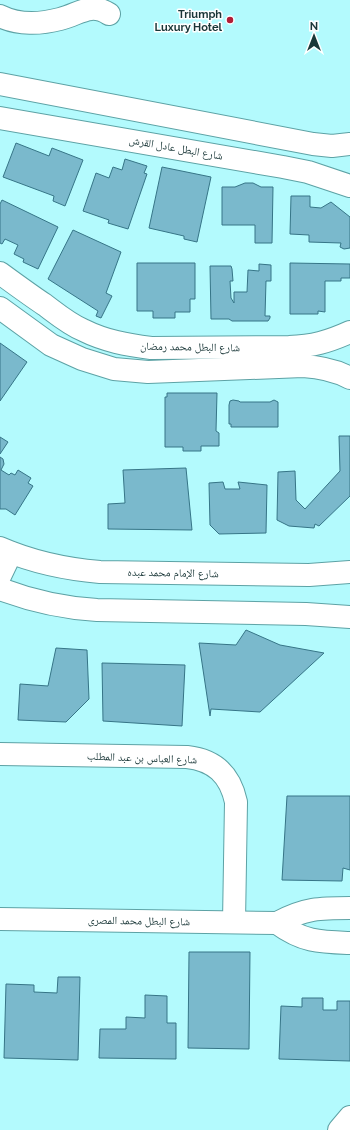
<svg xmlns="http://www.w3.org/2000/svg" width="350" height="1130" font-family="Raleway,'Noto Naskh Arabic',sans-serif">
<style>
.building{fill:#7ab9cc;stroke:#367587}
.lines{fill:none;stroke-linecap:round;stroke-linejoin:round}
.minor-casing{stroke:#5da2a5;stroke-width:24}
.major-casing{stroke:#5da2a5;stroke-width:24}
.minor{stroke:#fff;stroke-width:22}
.major{stroke:#fff;stroke-width:22}
.poi-dot{fill:#b11d36;stroke:#fff;stroke-width:1.5}
.labels{text-anchor:middle;dominant-baseline:central;stroke-width:3;stroke-linejoin:round;paint-order:stroke}
.poi-label{font-size:11px;font-weight:bold;fill:#1a3738;stroke:#fff;text-anchor:end}
.street-label{font-size:11px;fill:#1a3738;stroke:#fff}
</style>
<rect width="100%" height="100%" fill="#b3fafd"/>
<!-- building -->
<g class="building">
<polygon points="16,143 49,156 52,148 83,160 65,206 53,201 54,196 3,177"/>
<polygon points="125,159 147,166 144,173 147,174 128,229 108,223 109,220 83,211 96,173 109,178 113,167 122,170"/>
<polygon points="162,167 211,177 197,242 184,239 184,236 149,228"/>
<polygon points="245,183 253,183 261,187 273,187 272,243 255,243 255,225 222,225 222,187 235,187"/>
<polygon points="291,196 310,196 310,207 321,208 331,202 350,217 350,248 344,249 340,247 341,243 309,242 309,235 290,234"/>
<polygon points="2,200 58,227 38,269 23,262 24,259 14,254 18,245 5,239 2,244 0,243 0,204"/>
<polygon points="73,230 121,252 106,293 112,296 101,318 96,316 98,311 48,279"/>
<polygon points="137,263 195,263 195,299 190,299 190,312 175,312 175,318 153,318 153,311 137,311"/>
<polygon points="290,263 350,264 350,278 341,278 341,281 325,281 325,312 318,311 318,314 290,314"/>
<polygon points="259,264 271,265 271,281 266,281 265,316 270,316 270,318 268,321 232,321 229,319 211,319 210,266 231,266 232,269 233,281 230,281 231,298 234,303 234,292 247,292 248,270 259,271"/>
<polygon points="0,343 27,362 0,401"/>
<polygon points="167,393 217,393 216,431 219,433 219,446 201,446 201,451 183,451 183,447 165,447 165,397 167,397"/>
<polygon points="233,400 239,401 240,402 270,402 274,400 278,402 278,427 231,427 231,424 229,424 229,405 230,401"/>
<polygon points="339,436 350,436 350,496 319,526 315,524 314,528 289,526 277,520 278,472 295,471 296,500 305,509 340,471"/>
<polygon points="0,437 8,442 0,454"/>
<polygon points="0,457 3,459 4,464 1,470 9,475 11,473 15,475 18,470 31,478 28,483 33,486 15,515 6,509 0,509"/>
<polygon points="186,468 192,530 108,529 108,504 125,503 123,470"/>
<polygon points="223,482 225,489 240,489 238,482 267,485 266,533 219,534 210,525 209,483"/>
<polygon points="246,630 280,645 324,653 260,712 211,709 210,716 199,643 236,645"/>
<polygon points="56,648 87,650 89,699 66,722 18,720 20,684 48,686"/>
<polygon points="102,663 185,665 182,726 103,721"/>
<polygon points="287,796 350,796 350,870 343,868 342,881 282,880"/>
<polygon points="189,952 250,952 249,1049 188,1048"/>
<polygon points="58,977 80,977 78,1060 4,1058 6,984 34,985 34,992 57,993"/>
<polygon points="145,995 167,996 167,1023 176,1023 176,1059 99,1058 100,1029 126,1029 126,1017 145,1018"/>
<polygon points="302,998 323,998 323,1010 337,1010 337,1001 350,1001 350,1061 279,1059 281,1006 302,1007"/>
</g>
<g class="lines">
<!-- minor casing -->
<g class="minor-casing">
<g id="minor">
<path d="M0,16C18,25 41,24 60,19C80,14 90,2 109,14"/>
<polyline points="0,84 313,144 332,146 350,144"/>
<polyline points="0,118 283,167 308,172 350,186"/>
<path d="M0,273C15,284 30,295 45,305C57,314 69,324 83,330C105,341 127,345 151,348L289,347C313,346 328,342 350,332"/>
<path d="M0,308L51,345L82,359L114,369L148,372L303,366C320,367 335,370 350,378"/>
<path d="M0,548C32,562 65,569 100,572L309,575L350,572"/>
<polyline points="0,576 11,553"/>
<path d="M0,589C32,601 63,608 97,610L306,614L350,617"/>
<path d="M0,754L187,757C214,760 230,774 236,802L234,922"/>
<path d="M0,919L277,923C305,908 320,908 350,908"/>
<path d="M277,923C303,942 320,942 350,943"/>
</g>
</g>
<!-- major casing -->
<g class="major-casing">
<polyline id="major" points="339,1130 350,1117"/>
</g>
<!-- minor -->
<use href="#minor" class="minor"/>
<!-- major -->
<use href="#major" class="major"/>
</g>
<!-- markers -->
<circle class="poi-dot" cx="230" cy="20" r="4"/>
<g class="labels">
<!-- poi labels -->
<g class="poi-label">
<text x="222" y="14">Triumph<tspan x="222" dy="13">Luxury Hotel</tspan></text>
</g>
<!-- street labels -->
<g class="street-label">
<text transform="translate(176 148) rotate(10)">شارع البطل عادل القرش</text>
<text transform="translate(190 347) rotate(1)">شارع البطل محمد رمضان</text>
<text transform="translate(173 573) rotate(1)">شارع الإمام محمد عبده</text>
<text transform="translate(142 758) rotate(2)">شارع العباس بن عبد المطلب</text>
<text transform="translate(139 921) rotate(1)">شارع البطل محمد المصرى</text>
</g>
</g>
<!-- north arrow -->
<g transform="translate(314 36)" stroke="#ffffff" stroke-width="3" paint-order="stroke">
<path d="M0-3L7 15L0 10L-7 15Z" fill="#1a3738"/>
<text y="-6" font-size="11" font-weight="bold" text-anchor="middle" fill="#1a3738">N</text>
</g>
</svg>
